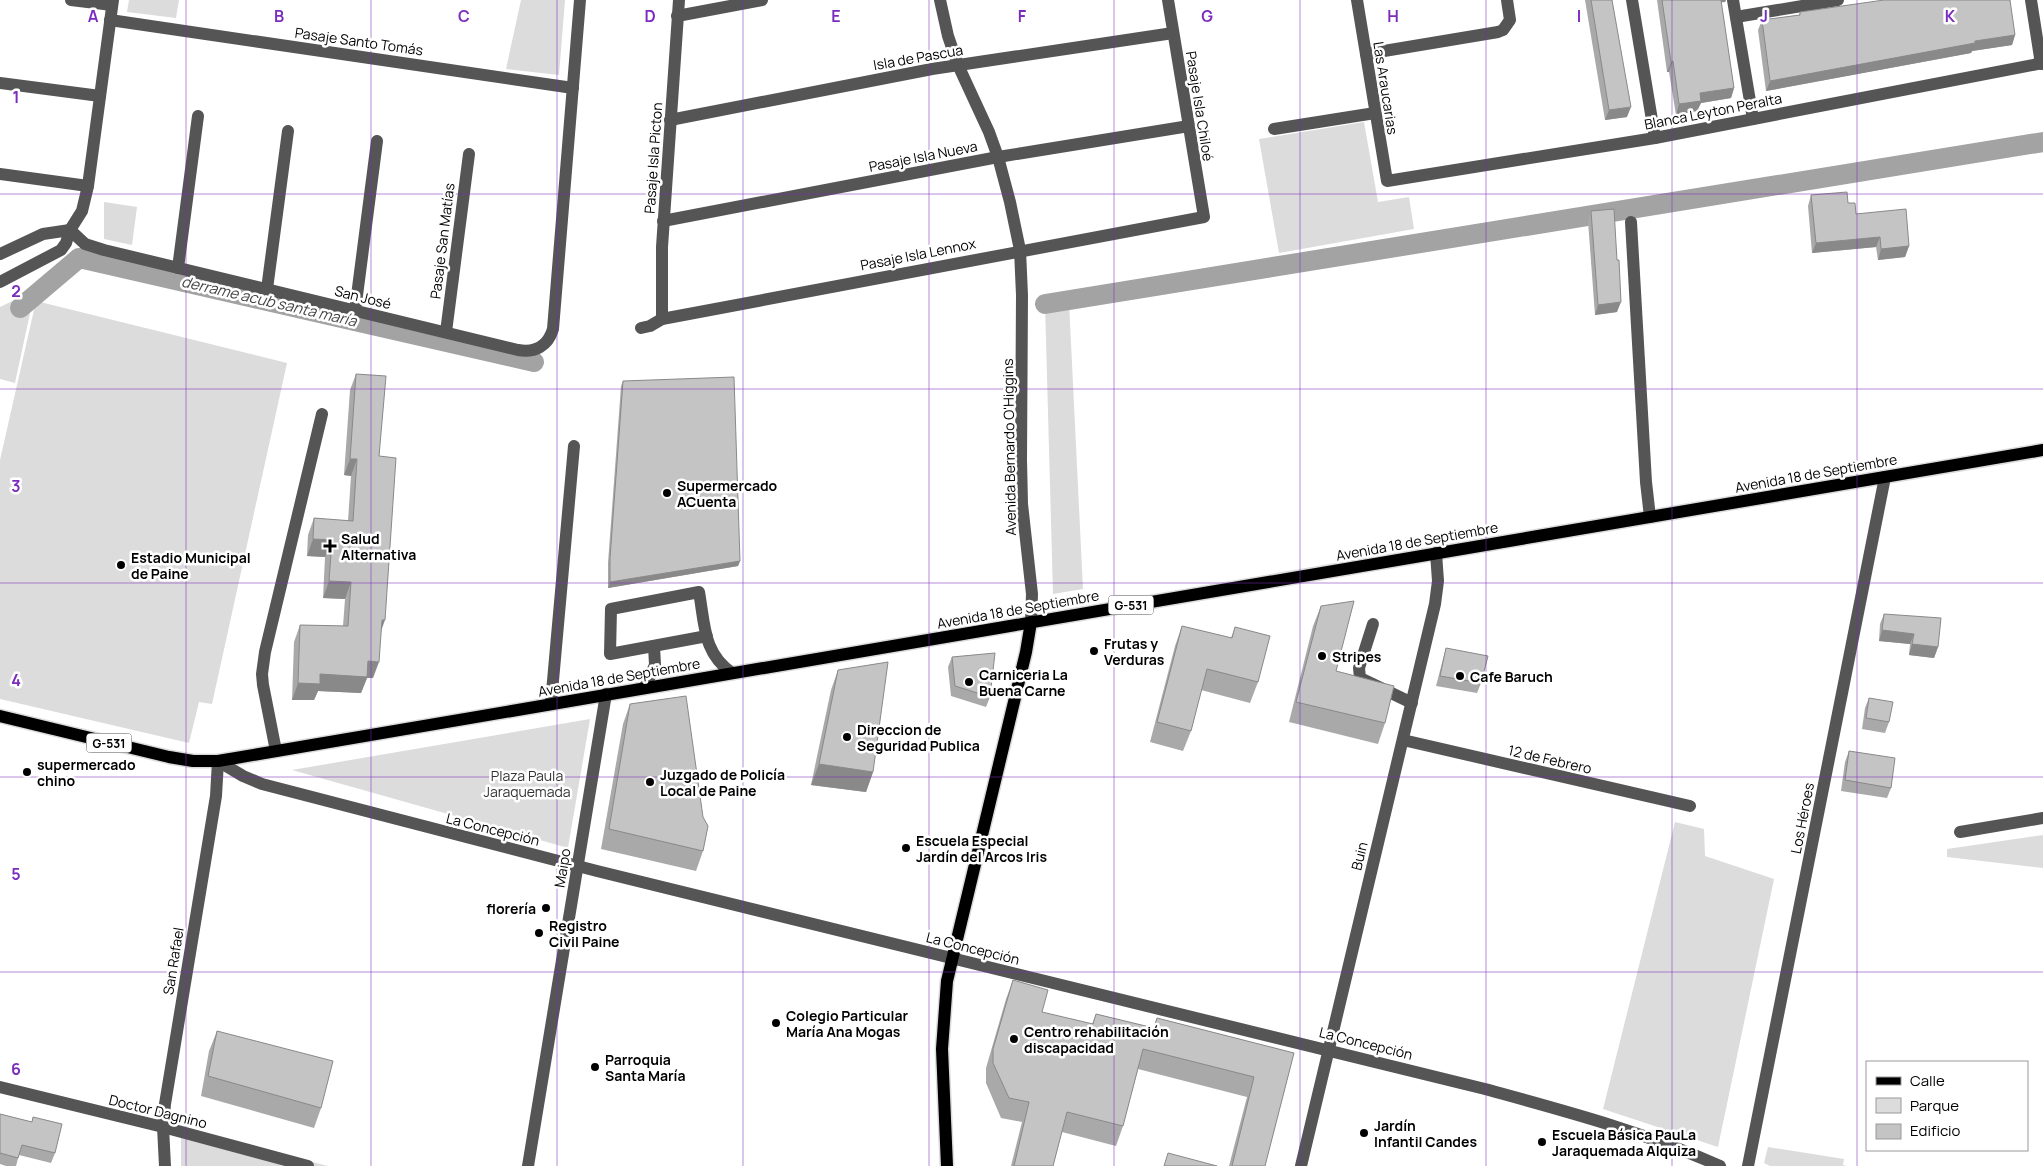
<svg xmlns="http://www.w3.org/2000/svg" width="2043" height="1166" font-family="Manrope,sans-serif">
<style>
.green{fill:#dcdcdc}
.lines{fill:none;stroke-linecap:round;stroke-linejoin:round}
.canal{stroke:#a3a3a3;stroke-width:20}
.major-casing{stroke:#dbdbdb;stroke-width:15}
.minor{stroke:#555;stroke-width:12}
.major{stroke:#000;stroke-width:12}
.wall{fill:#a9a9a9}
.shaded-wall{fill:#898989}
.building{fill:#c4c4c4;stroke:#898989}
.grid{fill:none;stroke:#7b2cbf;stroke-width:1;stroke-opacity:0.55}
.poi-dot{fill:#000;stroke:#fff;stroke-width:2}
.labels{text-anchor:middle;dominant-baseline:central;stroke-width:5;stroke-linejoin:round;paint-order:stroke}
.shield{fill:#fff;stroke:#4c4c4c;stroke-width:1}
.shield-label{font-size:12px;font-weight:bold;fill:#000}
.street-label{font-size:14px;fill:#000;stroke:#fff}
.poi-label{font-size:14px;font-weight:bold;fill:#000;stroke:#fff;text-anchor:start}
.park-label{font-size:14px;fill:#333;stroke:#fff}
.water-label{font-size:15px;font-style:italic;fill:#444;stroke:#fff}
.grid-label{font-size:16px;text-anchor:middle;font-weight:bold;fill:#7b2cbf;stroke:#fff;stroke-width:5;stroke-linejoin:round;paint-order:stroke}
</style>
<rect width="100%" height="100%" fill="#fff"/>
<!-- green -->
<g class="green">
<polygon points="129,0 179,0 176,18 127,12"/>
<polygon points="521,0 565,0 559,75 506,69"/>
<polygon points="1364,122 1378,202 1409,197 1414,229 1279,253 1259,139"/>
<polygon points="104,202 137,207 132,245 104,239"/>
<polygon points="31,292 33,299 15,383 0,379 0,307"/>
<polygon points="36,301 287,363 212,704 199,702 189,743 0,699 0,460"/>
<polygon points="1069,302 1083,589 1053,594 1045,304"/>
<polygon points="590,719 568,848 292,770"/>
<polygon points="1675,822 1704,829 1705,856 1774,879 1718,1147 1603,1109"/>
<polygon points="2043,835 2043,868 1947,857 1947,849"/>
<polygon points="181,1128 328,1166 181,1166"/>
<polygon points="1768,1147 1844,1159 1843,1165 1846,1166 1770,1166 1764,1163"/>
</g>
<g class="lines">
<!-- canal -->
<g class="canal">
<polyline points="1045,304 2043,142"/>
<polyline points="20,308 79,258 534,362"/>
</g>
<!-- major casing -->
<g class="major-casing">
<g id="major">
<polyline points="0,716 169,757 193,761 218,761 2043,450"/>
<polyline points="947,1166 942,1049 947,981 1026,652 1031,622"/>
</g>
</g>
<!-- minor -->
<g class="minor">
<polyline points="71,0 112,5"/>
<polyline points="940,0 948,36 958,65 989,132 998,157 1010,202 1020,250 1022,295 1021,460 1022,504 1032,594 1031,622"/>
<polyline points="1357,0 1387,181 1655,138 2043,63"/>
<polyline points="1632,0 1655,138"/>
<polyline points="1733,0 1753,119"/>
<polyline points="2031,0 2041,64"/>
<polyline points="677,16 762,0"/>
<polyline points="1736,17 1838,0"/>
<polyline points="110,20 573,88"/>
<polyline points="1366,54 1498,32 1503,30 1510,20 1507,0"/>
<polyline points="0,83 100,96"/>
<polyline points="670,120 932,69 1173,33"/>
<polyline points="1274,129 1375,113"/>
<polyline points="0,174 88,186"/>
<polyline points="663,221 998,157 1189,126"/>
<polyline points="1631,222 1646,482 1650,517"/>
<path d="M70,230L85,244L104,250L518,350C535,353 548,346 553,329L580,0"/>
<polyline points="0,254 43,234 70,230"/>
<polyline points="178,268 198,116"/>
<polyline points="0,282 61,250 66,243 70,230 82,211 88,186 113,0"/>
<polyline points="267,289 288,131"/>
<polyline points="355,311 377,141"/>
<polyline points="662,319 662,247 679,0"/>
<polyline points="641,328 650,326 662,319 1204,217 1168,0"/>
<polyline points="446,332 469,154"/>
<polyline points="1373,624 1359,668 1360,678 1412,703"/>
<path d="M707,636L610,654L611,609L699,592C705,625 703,653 732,673"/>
<polyline points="645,687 655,665 654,646"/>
<polyline points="551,703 574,446"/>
<polyline points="1403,740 1690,806"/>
<polyline points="276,751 263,685 262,674 265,652 322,414"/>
<path d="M218,761L243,776L262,784L597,871L1485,1089C1565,1111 1645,1132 1720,1166"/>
<polyline points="1960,832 2043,818"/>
<polyline points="0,1087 163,1127 308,1166"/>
<polyline points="165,1166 163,1127 165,1104 216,796 218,761"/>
<polyline points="528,1166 606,694"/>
<polyline points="1301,1166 1435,604 1438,581 1436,553"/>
<polyline points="1748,1166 1885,477"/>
</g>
<!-- major -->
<use href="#major" class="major"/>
</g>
<!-- wall -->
<g class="wall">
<polygon points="1585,0 1612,0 1627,117 1605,120"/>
<polygon points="1657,0 1726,0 1725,2 1721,2 1734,88 1731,98 1701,103 1697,111 1676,115 1669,72 1667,72"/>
<polygon points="1800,12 2015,35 2012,45 1972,51 1971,53 1766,91 1758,30 1762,20 1799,15"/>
<polygon points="1811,195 1848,203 1856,214 1909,246 1905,257 1878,260 1876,247 1812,253 1808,206"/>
<polygon points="1591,211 1617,260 1617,312 1595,315 1588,221"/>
<polygon points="356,374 379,456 381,632 373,678 367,678 361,693 318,691 314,700 292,700 294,642 300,625 343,626 345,599 323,598 325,557 307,556 308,535 314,518 348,521 351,476 344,475 350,390"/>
<polygon points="623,381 740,561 738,566 608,588 608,563 621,386"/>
<polygon points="1321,606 1336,671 1385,723 1378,744 1289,722 1313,626"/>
<polygon points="1884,614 1938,647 1934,658 1909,655 1910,644 1879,641 1880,624"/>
<polygon points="1182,626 1231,638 1235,627 1258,682 1250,703 1201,690 1191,731 1183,751 1150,742 1175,646"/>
<polygon points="1446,648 1481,683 1477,693 1436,686 1443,659"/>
<polygon points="952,657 990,697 986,707 951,696 948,667"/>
<polygon points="838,670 873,772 866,792 811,785 831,690"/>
<polygon points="1869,698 1889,722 1885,733 1862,729 1865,708"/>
<polygon points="630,704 703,851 696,871 601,849 623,724"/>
<polygon points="1849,751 1891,788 1887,798 1841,791 1845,762"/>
<polygon points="1013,980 1042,1012 1092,1024 1096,1014 1153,1028 1157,1018 1294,1053 1265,1166 1229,1166 1247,1097 1138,1069 1123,1126 1116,1146 1062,1132 1053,1166 1011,1166 1022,1122 1001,1118 986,1083 986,1068 1006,999"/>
<polygon points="217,1031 321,1108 314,1128 201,1096 209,1051"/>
<polygon points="0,1114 32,1122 33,1117 55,1153 51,1163 19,1155 16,1166 6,1166 0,1164"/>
</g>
<!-- shaded-wall -->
<g class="shaded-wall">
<polygon points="1717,0 1726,0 1725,2 1716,3"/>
<polygon points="2015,35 2012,45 1972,51 1971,53 1766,91 1770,81 1975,41"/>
<polygon points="1673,61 1669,72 1667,72 1671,62"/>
<polygon points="1734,88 1731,98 1701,103 1697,111 1676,115 1679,104 1700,93"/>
<polygon points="1631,107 1627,117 1605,120 1609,110"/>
<polygon points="1880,237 1876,247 1812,253 1816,243"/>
<polygon points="1909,246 1905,257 1878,260 1881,249"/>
<polygon points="1621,302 1617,312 1595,315 1598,305"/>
<polygon points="350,459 357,459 351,476 344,475"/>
<polygon points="313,539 332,540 325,557 307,556"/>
<polygon points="740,561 738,566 608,588 610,582"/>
<polygon points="329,581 351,582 345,599 323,598"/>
<polygon points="382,620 385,620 379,637"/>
<polygon points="1882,630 1914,634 1910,644 1879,641"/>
<polygon points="1912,644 1938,647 1934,658 1909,655"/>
<polygon points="368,661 379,662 373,678 367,678 361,693 318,691 314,700 292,700 298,683 320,674"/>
<polygon points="819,764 873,772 866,792 811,785"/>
</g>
<!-- building -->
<g class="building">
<polygon points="1591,0 1612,0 1631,107 1609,110"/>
<polygon points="1662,0 1721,0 1734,88 1700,93 1701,101 1679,104 1673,61 1671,62"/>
<polygon points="1884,0 2010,0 2015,35 1975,41 1975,43 1770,81 1762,20 1800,15 1800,12"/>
<polygon points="1847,192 1848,203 1855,203 1856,214 1906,209 1909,246 1881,249 1880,237 1816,243 1811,195"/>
<polygon points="1614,209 1617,260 1619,260 1621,302 1598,305 1591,211"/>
<polygon points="356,374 386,376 379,456 396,458 385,620 382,620 379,662 368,661 367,677 320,674 320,684 298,683 300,625 348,626 351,582 329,581 332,540 313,539 314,518 353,521 357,459 350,459"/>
<polygon points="734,377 740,561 610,582 610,558 623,381"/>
<polygon points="1354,601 1336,671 1394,686 1385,723 1296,702 1321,606"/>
<polygon points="1884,614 1941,618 1938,647 1912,644 1914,634 1882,630"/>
<polygon points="1182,626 1232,638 1235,627 1270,636 1258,682 1207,669 1191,731 1157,722"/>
<polygon points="1446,648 1488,656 1481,683 1440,676"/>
<polygon points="995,653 990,697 955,686 952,657"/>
<polygon points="888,662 873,772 819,764 838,670"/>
<polygon points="686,696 703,817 708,826 703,851 609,829 630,704"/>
<polygon points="1869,698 1893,702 1889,722 1866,718"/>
<polygon points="1849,751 1895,758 1891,788 1845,780"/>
<polygon points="1013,980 1048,990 1042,1012 1093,1024 1096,1014 1154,1028 1157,1018 1294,1053 1265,1166 1232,1166 1254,1077 1143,1049 1123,1126 1067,1112 1053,1166 1014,1166 1029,1102 1009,1098 993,1063 993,1049"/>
<polygon points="217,1031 333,1061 321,1108 208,1076"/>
<polygon points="0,1114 32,1122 33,1117 62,1124 55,1153 22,1145 18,1158 0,1153"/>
<polygon points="1168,1153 1217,1166 1164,1166"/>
</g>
<!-- grid -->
<path class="grid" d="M186,0V1166M371,0V1166M557,0V1166M743,0V1166M929,0V1166M1114,0V1166M1300,0V1166M1486,0V1166M1672,0V1166M1857,0V1166M0,194H2043M0,389H2043M0,583H2043M0,777H2043M0,972H2043"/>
<!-- markers -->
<g class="poi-dot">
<circle cx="667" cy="493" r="5"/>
<path d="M327.5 538.5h5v5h5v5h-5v5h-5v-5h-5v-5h5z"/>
<circle cx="121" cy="565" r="5"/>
<circle cx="1094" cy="651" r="5"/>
<circle cx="1322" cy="656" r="5"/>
<circle cx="1460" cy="676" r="5"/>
<circle cx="969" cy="682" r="5"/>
<circle cx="847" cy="737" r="5"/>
<circle cx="27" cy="772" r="5"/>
<circle cx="650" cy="782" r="5"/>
<circle cx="906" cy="848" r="5"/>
<circle cx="546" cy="908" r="5"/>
<circle cx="539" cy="933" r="5"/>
<circle cx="776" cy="1023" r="5"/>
<circle cx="1014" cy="1039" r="5"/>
<circle cx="595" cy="1067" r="5"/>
<circle cx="1364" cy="1133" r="5"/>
<circle cx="1542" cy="1142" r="5"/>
</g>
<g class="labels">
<!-- shield labels -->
<g class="shield">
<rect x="1108.5" y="595.5" width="45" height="19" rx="4"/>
<rect x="86.5" y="733.5" width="45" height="19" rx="4"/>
</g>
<g class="shield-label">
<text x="1131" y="605">G-531</text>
<text x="109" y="743">G-531</text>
</g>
<!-- street labels -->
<g class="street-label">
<text transform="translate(359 41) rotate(8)">Pasaje Santo Tomás</text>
<text transform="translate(918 57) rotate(-10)">Isla de Pascua</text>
<text transform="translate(1386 88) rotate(81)">Las Araucarias</text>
<text transform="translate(1200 106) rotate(81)">Pasaje Isla Chiloé</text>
<text transform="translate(1713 111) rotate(-11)">Blanca Leyton Peralta</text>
<text transform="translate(923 156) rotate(-11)">Pasaje Isla Nueva</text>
<text transform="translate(653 158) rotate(-86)">Pasaje Isla Picton</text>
<text transform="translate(442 241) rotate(-83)">Pasaje San Matías</text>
<text transform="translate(918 254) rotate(-11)">Pasaje Isla Lennox</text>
<text transform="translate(363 297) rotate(14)">San José</text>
<text transform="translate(1009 447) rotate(-91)">Avenida Bernardo O'Higgins</text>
<text transform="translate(1816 473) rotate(-10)">Avenida 18 de Septiembre</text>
<text transform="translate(1417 541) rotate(-10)">Avenida 18 de Septiembre</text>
<text transform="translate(1018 609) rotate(-10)">Avenida 18 de Septiembre</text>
<text transform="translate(619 677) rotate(-10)">Avenida 18 de Septiembre</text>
<text transform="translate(1550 759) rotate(13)">12 de Febrero</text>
<text transform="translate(1802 818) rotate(-79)">Los Héroes</text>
<text transform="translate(493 829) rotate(14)">La Concepción</text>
<text transform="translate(1359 856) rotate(-76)">Buin</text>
<text transform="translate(562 868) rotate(-81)">Maipo</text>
<text transform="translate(973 948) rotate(14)">La Concepción</text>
<text transform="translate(173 961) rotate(-81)">San Rafael</text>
<text transform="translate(1366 1043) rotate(14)">La Concepción</text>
<text transform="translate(158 1111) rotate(14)">Doctor Dagnino</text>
</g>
<!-- poi labels -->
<g class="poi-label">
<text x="677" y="485">Supermercado<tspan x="677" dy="16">ACuenta</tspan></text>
<text x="341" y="538">Salud<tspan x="341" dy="16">Alternativa</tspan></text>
<text x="131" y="557">Estadio Municipal<tspan x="131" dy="16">de Paine</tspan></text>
<text x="1104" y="643">Frutas y<tspan x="1104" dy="16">Verduras</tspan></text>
<text x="1332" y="656">Stripes</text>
<text x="979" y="674">Carniceria La<tspan x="979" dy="16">Buena Carne</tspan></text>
<text x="1470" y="676">Cafe Baruch</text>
<text x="857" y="729">Direccion de<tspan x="857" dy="16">Seguridad Publica</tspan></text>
<text x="37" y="764">supermercado<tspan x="37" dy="16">chino</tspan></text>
<text x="660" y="774">Juzgado de Policía<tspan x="660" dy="16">Local de Paine</tspan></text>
<text x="916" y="840">Escuela Especial<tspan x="916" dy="16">Jardín del Arcos Iris</tspan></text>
<text x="536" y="908" text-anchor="end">florería</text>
<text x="549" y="925">Registro<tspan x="549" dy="16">Civil Paine</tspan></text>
<text x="786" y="1015">Colegio Particular<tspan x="786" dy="16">María Ana Mogas</tspan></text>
<text x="1024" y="1031">Centro rehabilitación<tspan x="1024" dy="16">discapacidad</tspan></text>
<text x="605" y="1059">Parroquia<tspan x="605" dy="16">Santa María</tspan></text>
<text x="1374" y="1125">Jardín<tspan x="1374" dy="16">Infantil Candes</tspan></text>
<text x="1552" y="1134">Escuela Básica PauLa<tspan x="1552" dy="16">Jaraquemada Alquiza</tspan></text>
</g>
<!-- park labels -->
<g class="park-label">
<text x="527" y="775">Plaza Paula<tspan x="527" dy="16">Jaraquemada</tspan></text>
</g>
<!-- water labels -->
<g class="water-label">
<text transform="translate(269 301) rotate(13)">derrame acub santa maría</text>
</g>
</g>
<g class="grid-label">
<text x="93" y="22">A</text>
<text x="279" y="22">B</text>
<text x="464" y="22">C</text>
<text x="650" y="22">D</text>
<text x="836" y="22">E</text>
<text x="1022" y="22">F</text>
<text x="1207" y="22">G</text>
<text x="1393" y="22">H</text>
<text x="1579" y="22">I</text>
<text x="1764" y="22">J</text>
<text x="1950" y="22">K</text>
<text x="16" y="103">1</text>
<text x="16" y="297">2</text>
<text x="16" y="492">3</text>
<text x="16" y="686">4</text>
<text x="16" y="880">5</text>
<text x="16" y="1075">6</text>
</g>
<!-- legend -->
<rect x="1866" y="1061" width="162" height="90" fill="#ffffff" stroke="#999999"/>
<rect x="1876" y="1077" width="25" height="8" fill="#000000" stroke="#999999"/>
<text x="1910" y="1086" font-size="15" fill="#000000">Calle</text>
<rect x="1876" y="1098" width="25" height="15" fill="#dcdcdc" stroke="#999999"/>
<text x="1910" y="1111" font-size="15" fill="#000000">Parque</text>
<rect x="1876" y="1124" width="25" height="15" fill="#c4c4c4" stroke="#999999"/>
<text x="1910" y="1136" font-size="15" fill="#000000">Edificio</text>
</svg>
